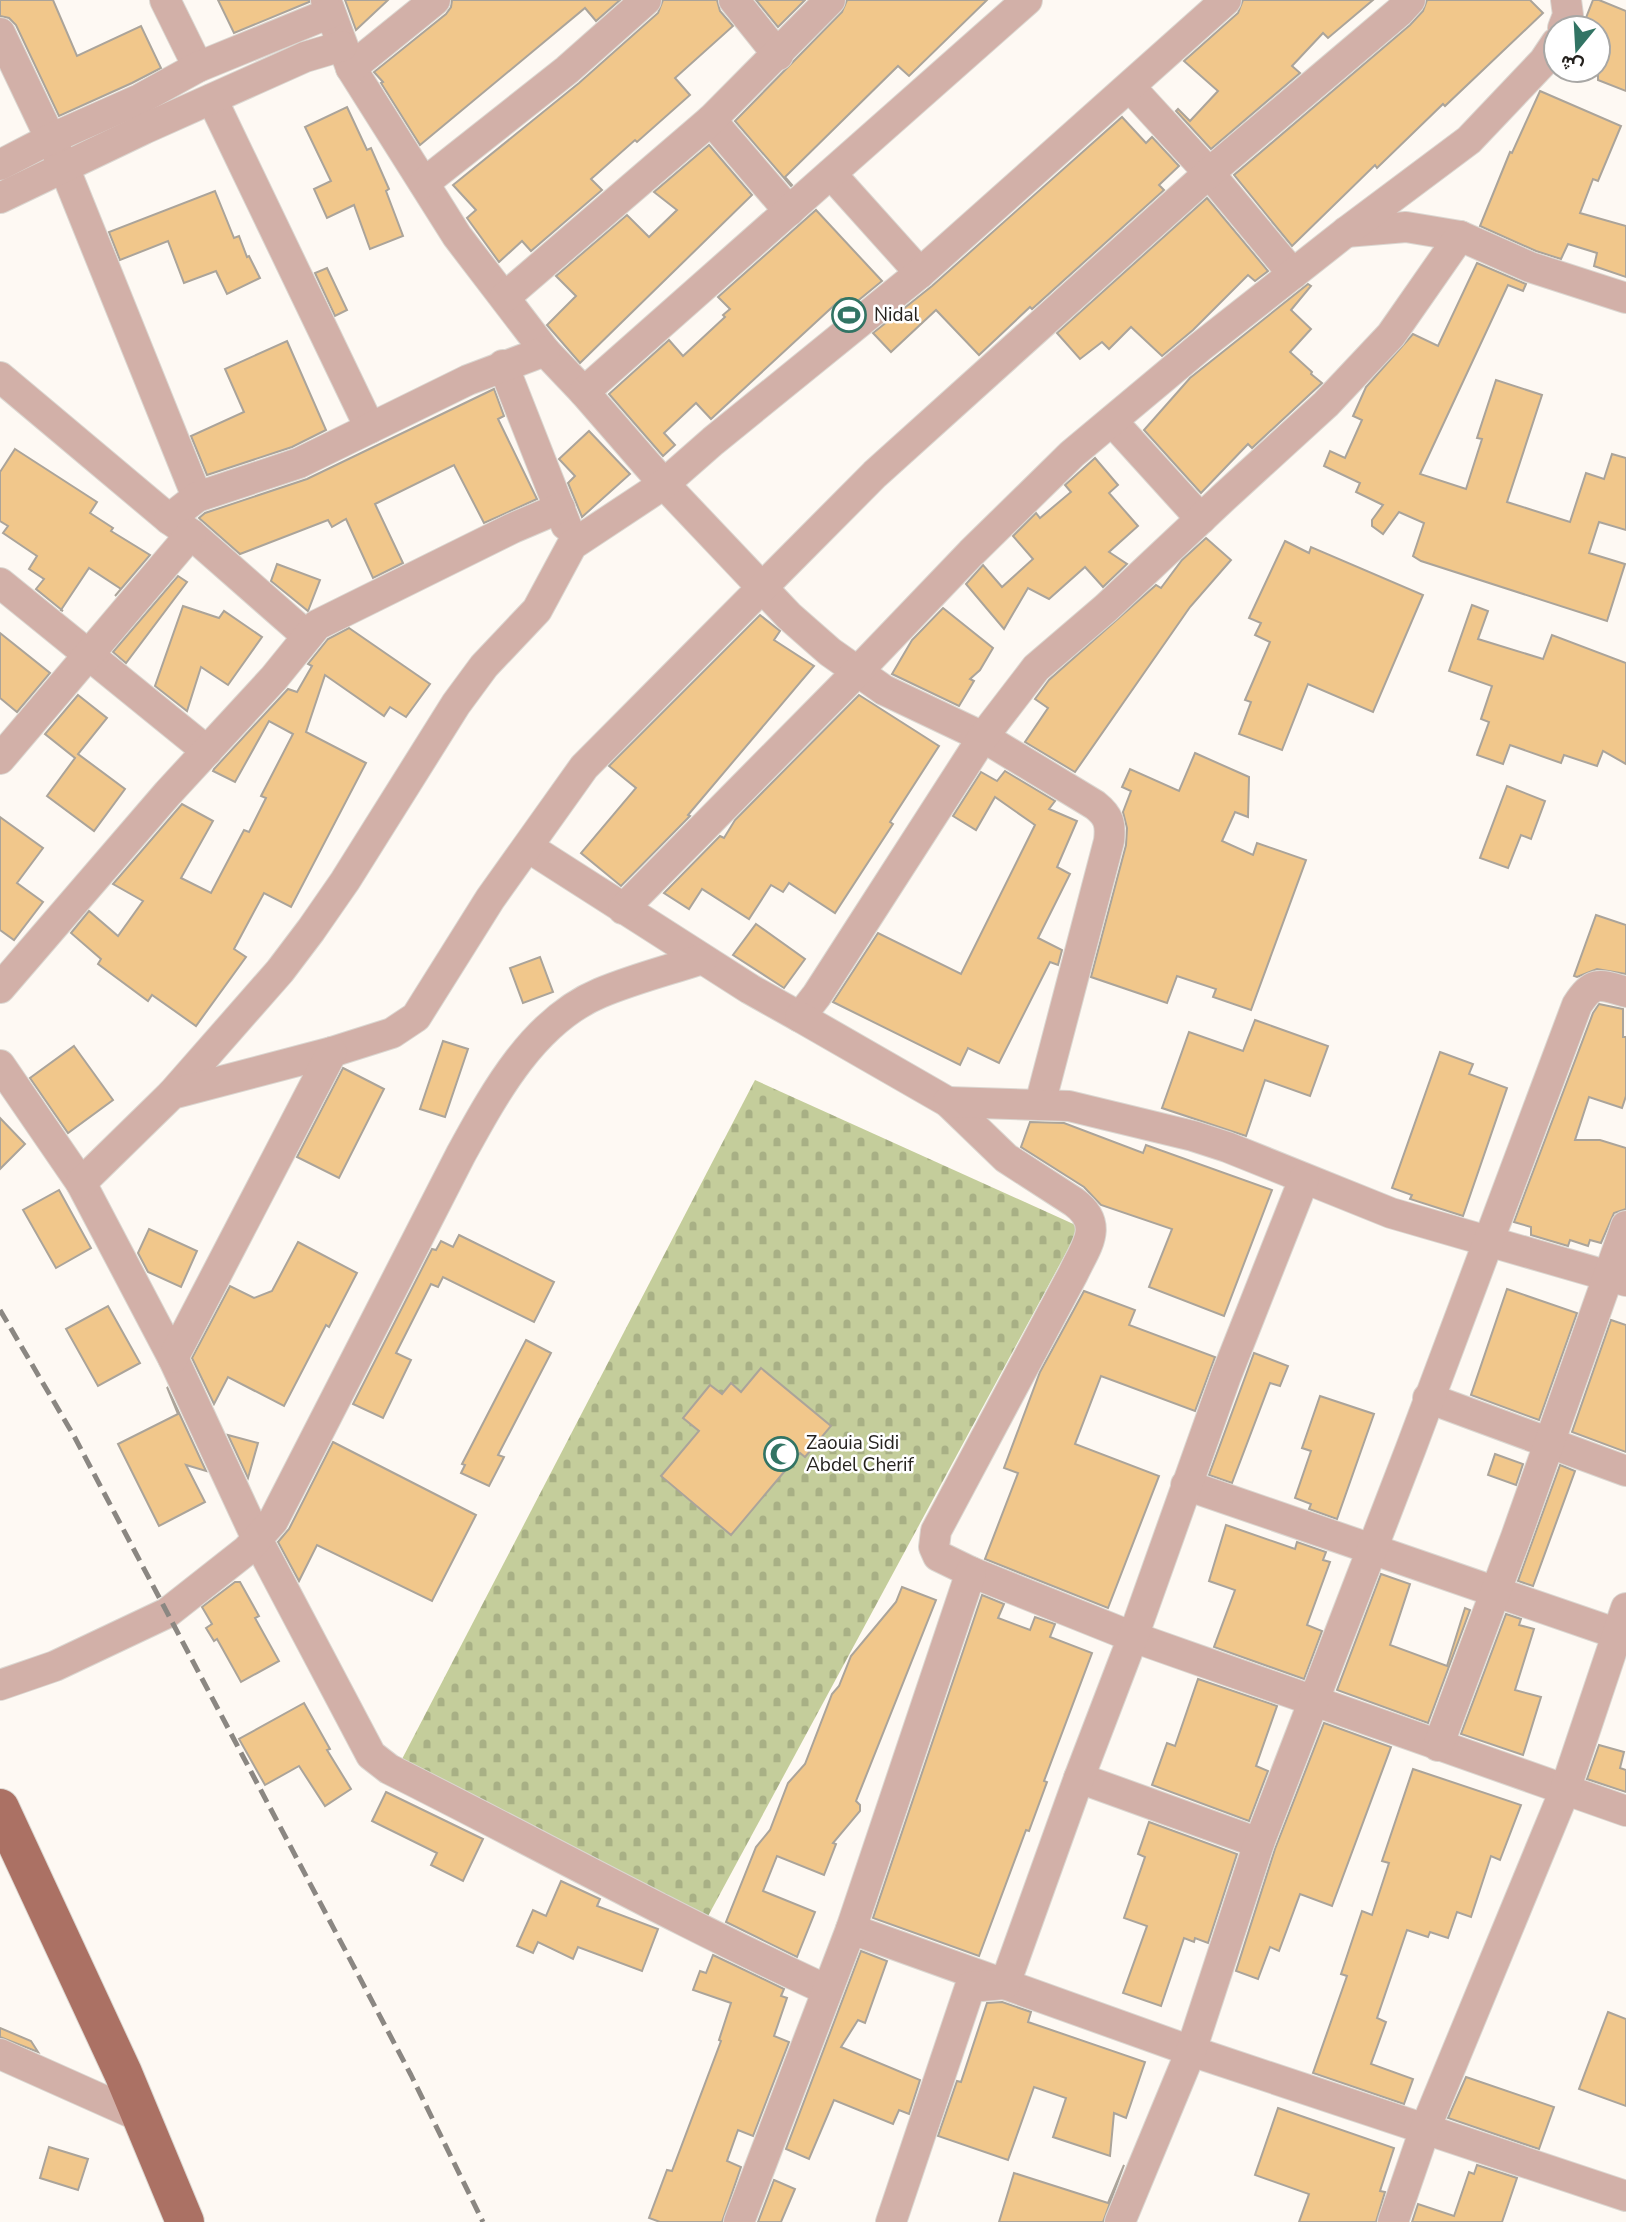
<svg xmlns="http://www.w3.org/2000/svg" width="1626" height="2222" font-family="'Nunito Sans',Vazirmatn,sans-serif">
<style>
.cemetery{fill:url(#cemetery-stones)}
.building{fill:#f1c78b;stroke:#aba49a;stroke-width:2}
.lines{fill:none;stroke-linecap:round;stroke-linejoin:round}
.minor-casing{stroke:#dbd7d1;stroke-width:32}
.major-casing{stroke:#dbd7d1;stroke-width:40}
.minor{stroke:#d2b0a8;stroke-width:30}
.major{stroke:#ab7164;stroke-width:38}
.rail{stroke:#8b8782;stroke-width:5;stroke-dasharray:14 7;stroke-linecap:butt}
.labels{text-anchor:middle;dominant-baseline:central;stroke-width:5;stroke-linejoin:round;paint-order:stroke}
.poi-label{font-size:19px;fill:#25221e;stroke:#fff;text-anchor:start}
</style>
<defs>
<pattern id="cemetery-stones" width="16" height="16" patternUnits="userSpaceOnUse" patternTransform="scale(1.75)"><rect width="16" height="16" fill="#c4cd9b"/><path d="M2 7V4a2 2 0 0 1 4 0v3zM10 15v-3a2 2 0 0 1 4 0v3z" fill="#a8b085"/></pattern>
</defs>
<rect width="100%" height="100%" fill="#fef9f3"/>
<!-- cemetery -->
<polygon class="cemetery" points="755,1080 1080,1227 707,1918 401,1761"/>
<!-- building -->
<g class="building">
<polygon points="0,0 53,0 77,56 141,26 161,68 132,83 59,116 16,25 9,18 0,16"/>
<polygon points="218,0 309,0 309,2 234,33"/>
<polygon points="345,0 388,0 356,30"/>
<polygon points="452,0 620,0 596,21 585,8 420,145 381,83 383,82 374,72 446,14 451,7"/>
<polygon points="663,0 717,0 720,11 733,26 675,78 690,95 637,142 635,140 591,179 602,190 531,251 522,241 499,262 467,218 476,210 453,185 579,83 658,13"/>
<polygon points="756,0 805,0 778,27"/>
<polygon points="847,0 987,0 909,76 898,66 785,177 792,185 791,186 735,121 842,12"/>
<polygon points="1243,0 1373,0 1328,38 1323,33 1292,66 1300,73 1211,149 1176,111 1178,109 1190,121 1218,91 1184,61 1238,13"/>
<polygon points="1427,0 1530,0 1543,13 1445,106 1443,104 1377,168 1375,165 1292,246 1234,175 1410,25 1423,11"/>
<polygon points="1593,0 1599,0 1626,11 1626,91 1598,80 1598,28 1582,28"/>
<polygon points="1540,91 1621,126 1598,181 1593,179 1580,213 1626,226 1626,277 1594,266 1597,253 1568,244 1561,259 1536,251 1480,226 1510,152 1512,153"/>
<polygon points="347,107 367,150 371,148 389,189 386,191 403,236 370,249 354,205 327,218 314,189 331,181 305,127"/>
<polygon points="1122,117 1146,143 1152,137 1179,166 1159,185 1164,190 1032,309 1030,307 979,355 936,310 891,352 873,333 932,286"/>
<polygon points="709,145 752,195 580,363 547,325 576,296 556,276 627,215 649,237 677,210 654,192"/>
<polygon points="215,191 234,238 239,236 247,257 249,256 260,278 227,294 216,271 184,283 168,241 120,260 109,232"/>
<polygon points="1207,198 1268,271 1255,281 1248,275 1193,330 1162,356 1131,327 1109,349 1102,342 1080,359 1057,333"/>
<polygon points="816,210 882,281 849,308 841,299 711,419 696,403 664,433 675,445 663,456 609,394 669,340 683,356 725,317 723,315 730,309 718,297"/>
<polygon points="1477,263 1526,284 1523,291 1508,285 1420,474 1466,489 1482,439 1477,438 1496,380 1542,395 1507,502 1570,522 1586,473 1604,479 1612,454 1626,458 1626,530 1599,522 1589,553 1625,564 1607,621 1421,561 1413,556 1424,523 1399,512 1383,534 1372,526 1372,520 1383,505 1356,492 1360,483 1324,466 1330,451 1345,458 1362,420 1353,416 1366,387 1413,334 1438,346"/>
<polygon points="327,268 347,310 335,316 315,273"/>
<polygon points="1308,284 1311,286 1291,310 1311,329 1290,352 1312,372 1311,374 1322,383 1252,448 1248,444 1201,493 1144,430 1190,378"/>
<polygon points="287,341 326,430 292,447 207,475 191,436 244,412 225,369"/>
<polygon points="494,389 504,416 498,419 537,499 484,523 454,465 375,504 403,563 373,578 346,519 332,527 328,520 240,554 199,518 205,513 307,479"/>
<polygon points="589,431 630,474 582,517 568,483 575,476 559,459"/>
<polygon points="15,449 97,502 90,513 113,528 111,531 150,555 115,596 121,589 89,568 61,610 63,611 36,589 44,579 29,569 37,556 3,533 8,526 0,521 0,472"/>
<polygon points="1095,458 1118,485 1109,493 1138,526 1109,552 1127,564 1103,587 1085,567 1049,599 1028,588 1004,629 966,584 983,565 1002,587 1033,559 1013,536 1036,513 1040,518 1071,492 1065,485"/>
<polygon points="1206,538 1231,560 1190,607 1075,772 1025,742 1048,708 1035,699 1049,680 1156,585 1161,588 1182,560"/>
<polygon points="1285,541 1309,553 1311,547 1423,595 1373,712 1308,684 1282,750 1239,734 1251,702 1245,700 1270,642 1255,635 1261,623 1249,618"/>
<polygon points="277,564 320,580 308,611 271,581"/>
<polygon points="178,576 187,582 126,663 113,652"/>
<polygon points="1472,605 1488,611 1478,639 1543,659 1552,635 1626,663 1626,764 1603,751 1597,766 1564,755 1561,763 1510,745 1503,764 1477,755 1489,722 1481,719 1492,686 1449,671"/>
<polygon points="183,606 219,618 224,611 262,637 228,685 201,667 187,711 155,686"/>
<polygon points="943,608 993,648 980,670 970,679 974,681 959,706 892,674 912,640"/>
<polygon points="760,615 780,631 774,640 814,666 688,815 690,816 621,886 581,853 636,788 609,766"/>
<polygon points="349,628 430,684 406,717 390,707 384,716 325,675 306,732 366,763 291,907 264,893 234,949 246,957 196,1026 152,995 148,1001 98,964 101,959 71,933 89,911 118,936 143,901 113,884 182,804 213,821 181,878 211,893 244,830 249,832 266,798 261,796 293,734 269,721 235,782 213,771 214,769 288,689 297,692 312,666 308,664 328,639"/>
<polygon points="0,633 50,673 17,712 0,698"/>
<polygon points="78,695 107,718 78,754 125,789 94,831 47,796 75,758 45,734"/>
<polygon points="859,695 939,746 890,822 893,824 835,913 789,883 783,892 771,885 749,919 702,889 689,909 664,893 720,836 724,838 735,820"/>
<polygon points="1195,753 1249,777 1248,817 1235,812 1222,841 1253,855 1257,843 1306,860 1251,1010 1213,997 1216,989 1177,976 1167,1003 1091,977 1126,845 1127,828 1123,812 1131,791 1122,787 1130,769 1179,791"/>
<polygon points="1005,771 1055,801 1049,809 1077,821 1057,867 1070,874 1038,938 1062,950 1058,965 1050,962 999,1063 968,1048 960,1065 833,1002 878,933 961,974 1035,825 995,797 976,830 953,816 981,772 997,781"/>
<polygon points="1507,786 1545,801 1531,839 1521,835 1508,868 1480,858"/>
<polygon points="0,817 43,848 17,883 43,902 14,940 0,930"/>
<polygon points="1596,915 1626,925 1626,974 1597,969 1577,977 1574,976"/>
<polygon points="756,924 805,959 784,988 733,955"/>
<polygon points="540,957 553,992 523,1003 510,968"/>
<polygon points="1599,1004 1623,1009 1623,1037 1626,1037 1626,1096 1622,1108 1589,1097 1575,1140 1600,1140 1626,1148 1626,1209 1614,1213 1601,1243 1590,1240 1588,1246 1570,1240 1568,1246 1531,1235 1531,1227 1514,1222 1593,1013"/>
<polygon points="1255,1020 1328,1046 1310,1096 1265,1080 1246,1136 1162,1108 1189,1032 1243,1051"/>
<polygon points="443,1041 468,1049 445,1117 420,1109"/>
<polygon points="74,1046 113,1100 68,1133 30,1078"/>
<polygon points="1440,1052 1473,1064 1469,1074 1507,1088 1463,1216 1410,1199 1412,1195 1392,1188"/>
<polygon points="343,1068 384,1089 339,1178 297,1157"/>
<polygon points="0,1118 25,1144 0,1169"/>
<polygon points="1030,1122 1064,1123 1143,1153 1146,1145 1272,1190 1224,1316 1149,1287 1172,1229 1101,1205 1084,1187 1021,1147"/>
<polygon points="59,1190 91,1248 56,1268 23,1210"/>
<polygon points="149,1229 197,1251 181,1287 148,1272 138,1253"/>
<polygon points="459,1235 554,1282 534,1322 443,1277 438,1287 431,1284 396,1353 411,1360 383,1418 353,1404 432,1249 436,1250 441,1241 453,1247"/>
<polygon points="298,1242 357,1273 329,1327 326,1325 284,1406 228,1377 214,1404 192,1358 230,1286 254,1298 272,1291"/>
<polygon points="1507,1289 1577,1313 1539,1420 1471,1395"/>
<polygon points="1084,1291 1135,1310 1129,1325 1215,1357 1195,1411 1101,1376 1075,1444 1159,1476 1108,1608 985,1559 1018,1473 1004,1468 1040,1372"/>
<polygon points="108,1306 140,1363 98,1386 66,1329"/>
<polygon points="1611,1320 1626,1325 1626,1452 1572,1432"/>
<polygon points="526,1340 551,1353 498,1455 504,1457 489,1486 461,1473 465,1465 462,1464"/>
<polygon points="1254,1353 1288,1366 1280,1386 1270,1383 1232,1483 1209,1475"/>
<polygon points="761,1368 831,1426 805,1457 800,1453 731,1535 661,1476 699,1431 683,1418 710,1385 722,1394 731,1383 741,1392"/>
<polygon points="167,1387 206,1471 186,1465 205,1502 159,1526 118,1444 178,1414"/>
<polygon points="1320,1396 1374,1414 1337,1519 1309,1509 1311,1504 1295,1498 1311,1451 1302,1448"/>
<polygon points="228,1435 258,1443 248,1478"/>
<polygon points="333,1442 476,1515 432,1601 317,1545 299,1581 278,1542 289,1529"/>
<polygon points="1495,1454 1523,1464 1516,1485 1488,1475"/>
<polygon points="1560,1465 1575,1471 1533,1586 1518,1581"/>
<polygon points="1226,1525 1295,1549 1297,1542 1326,1552 1323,1560 1330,1562 1307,1625 1322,1631 1304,1679 1214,1647 1235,1590 1209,1581"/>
<polygon points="1381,1574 1410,1584 1390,1645 1447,1666 1465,1608 1470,1610 1428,1723 1337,1690"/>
<polygon points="235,1582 240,1582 259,1616 255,1618 279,1661 241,1682 217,1639 214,1641 206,1628 212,1624 202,1607"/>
<polygon points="902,1587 936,1600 856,1801 860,1805 860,1811 833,1843 836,1844 824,1875 777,1856 763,1891 815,1912 797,1957 726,1922 756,1847 770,1830 788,1783 805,1764 832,1694 839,1686 851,1656 896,1602"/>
<polygon points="982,1595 1004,1604 998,1618 1030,1630 1035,1617 1055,1624 1050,1637 1092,1653 1044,1781 1047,1782 1029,1831 1026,1830 979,1956 873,1918"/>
<polygon points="1506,1614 1521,1619 1519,1625 1534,1629 1515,1690 1541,1697 1523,1755 1461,1734"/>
<polygon points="1198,1679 1277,1706 1256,1766 1268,1771 1249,1821 1152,1785 1167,1743 1175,1746"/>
<polygon points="304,1703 330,1749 327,1750 351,1789 325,1806 299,1766 265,1785 239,1739"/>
<polygon points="1324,1723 1391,1747 1332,1906 1300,1894 1279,1951 1270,1947 1258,1979 1236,1971 1275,1849"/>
<polygon points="1599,1745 1624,1752 1620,1768 1626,1770 1626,1792 1587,1779"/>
<polygon points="1413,1769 1521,1805 1500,1860 1491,1856 1471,1917 1457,1912 1448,1938 1430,1932 1428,1937 1407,1930 1377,2018 1386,2022 1371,2064 1413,2079 1404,2104 1313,2073 1347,1976 1341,1974 1362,1911 1372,1915 1389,1863 1382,1861"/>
<polygon points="386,1792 483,1839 463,1881 431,1865 437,1853 372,1821"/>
<polygon points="1149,1822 1237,1854 1208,1943 1195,1938 1194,1942 1184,1938 1161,2006 1123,1993 1147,1926 1124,1918 1145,1857 1138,1854"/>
<polygon points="561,1881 600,1899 597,1906 658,1929 642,1971 578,1947 573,1959 538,1942 533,1953 517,1946 533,1910 546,1916"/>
<polygon points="861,1951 887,1961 865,2023 858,2020 841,2047 920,2080 909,2114 899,2110 893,2124 834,2100 809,2159 786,2149"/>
<polygon points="713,1955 784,1989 781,1996 787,1998 774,2036 789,2042 753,2136 738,2130 727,2161 741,2167 722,2222 660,2222 649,2218 667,2170 672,2171 721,2041 719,2040 731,2003 693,1990 700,1971 706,1973"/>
<polygon points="1002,2002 1031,2012 1028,2022 1145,2062 1126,2118 1114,2113 1110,2156 1053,2137 1066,2098 1034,2087 1008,2160 938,2136 957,2081 961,2082 987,2003"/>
<polygon points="1608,2012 1626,2019 1626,2106 1579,2089"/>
<polygon points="0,2028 31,2041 38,2052 0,2037"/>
<polygon points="1466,2077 1554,2107 1539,2149 1448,2118"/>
<polygon points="1278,2108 1394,2148 1380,2191 1385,2192 1376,2222 1299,2222 1309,2194 1255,2175"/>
<polygon points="49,2147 88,2159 78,2190 40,2178"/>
<polygon points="1124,2165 1103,2222 999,2222 1014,2173 1108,2203"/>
<polygon points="1477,2165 1517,2178 1502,2222 1412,2222 1418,2204 1454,2216 1469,2172 1474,2174"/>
<polygon points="774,2180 795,2189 781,2222 758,2222"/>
</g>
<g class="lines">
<!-- minor casing -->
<g class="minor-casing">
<g id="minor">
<polyline points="165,0 198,67"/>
<path d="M326,0L351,68L457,236L545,351L584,392L664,484L789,616L830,652L884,690L983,737L1095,805C1109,816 1111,824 1109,841L1040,1104"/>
<polyline points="734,0 778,55"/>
<polyline points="1563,28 1568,15 1566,0"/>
<polyline points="0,33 64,167 197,497"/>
<polyline points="351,68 435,0"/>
<polyline points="1130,87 1209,173 1293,274"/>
<polyline points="212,99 370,428"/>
<polyline points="711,120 789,211"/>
<polyline points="0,165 50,139 140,99 198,67 330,13"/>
<polyline points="831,174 920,273"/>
<polyline points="424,183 567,70 646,0"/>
<polyline points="0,198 144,129 305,57 342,46"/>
<polyline points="1346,232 1406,227 1460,236"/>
<polyline points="505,297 711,120 830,0"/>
<polyline points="503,365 566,525"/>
<polyline points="0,377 169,519 191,534 306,635"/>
<polyline points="584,392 1027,0"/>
<polyline points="1112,421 1201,519"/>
<polyline points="169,519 197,497 299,463 468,380 545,351"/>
<polyline points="0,583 207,751"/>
<polyline points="0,759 191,534"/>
<polyline points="528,847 750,989 800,1017 817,995 983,737 1036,668 1106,608 1223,498 1326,404 1391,335 1460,236 1530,267 1626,298"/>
<polyline points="623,909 858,671 971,553 1072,454 1200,347 1346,232 1469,140 1544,61 1556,43"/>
<polyline points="0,988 168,793 274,678 317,625 513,528 560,508"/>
<path d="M800,1017L948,1102L1006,1158L1074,1202C1105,1225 1086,1246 1073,1274L936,1531L934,1547L938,1556L971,1572L1133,1637L1626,1811"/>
<path d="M0,1065L81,1183L173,1358L257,1539L371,1755L389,1769C535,1842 679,1922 827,1990"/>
<polyline points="172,1094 280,971 311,930 345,881 456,704 484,666 537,610 572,545 664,484 713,441 920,273 1226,0"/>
<polyline points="948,1102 1069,1106 1193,1136 1227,1147 1391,1213 1626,1281"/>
<polyline points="81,1183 172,1094 332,1052 392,1033 416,1017 490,899 584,767 875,474 1209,173 1399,12 1410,0"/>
<polyline points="173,1358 332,1052"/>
<polyline points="1428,1398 1626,1471"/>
<polyline points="1186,1485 1618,1634"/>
<path d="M0,1685L55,1666L167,1613L247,1550L273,1521L461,1154C494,1094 533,1021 600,993C633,979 669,970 702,959"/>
<polyline points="1438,1746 1516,1537 1626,1226"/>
<polyline points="1079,1778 1259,1843"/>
<polyline points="851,1929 1191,2051 1626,2196"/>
<polyline points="0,2054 141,2117"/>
<polyline points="739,2222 851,1929 971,1572"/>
<polyline points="891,2222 970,1987 1005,1984 1079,1778 1133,1637 1226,1376 1304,1179"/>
<path d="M1120,2222L1191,2051L1259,1843L1411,1448L1577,1005C1593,980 1600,984 1626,992"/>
<polyline points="1393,2222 1425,2129 1565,1790 1626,1608"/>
</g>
</g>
<!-- major casing -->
<g class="major-casing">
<polyline id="major" points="0,1808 123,2073 185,2222"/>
</g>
<!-- minor -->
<use href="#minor" class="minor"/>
<!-- major -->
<use href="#major" class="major"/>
<!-- rail -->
<polyline class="rail" points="0,1310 74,1436 411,2075 483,2222"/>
</g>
<!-- icons -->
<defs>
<g id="stadium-ring" transform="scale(1.75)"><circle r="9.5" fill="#fff" stroke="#327464" stroke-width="1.5"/><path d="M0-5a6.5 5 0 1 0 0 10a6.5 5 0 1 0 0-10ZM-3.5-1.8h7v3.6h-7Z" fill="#327464"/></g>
<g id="mosque-ring" transform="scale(1.75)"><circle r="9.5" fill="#fff" stroke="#327464" stroke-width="1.5"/><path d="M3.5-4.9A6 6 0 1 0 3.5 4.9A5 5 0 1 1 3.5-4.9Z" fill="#327464"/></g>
</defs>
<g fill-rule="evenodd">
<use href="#stadium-ring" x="849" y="315"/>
<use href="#mosque-ring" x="781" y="1454"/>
</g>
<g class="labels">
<!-- poi labels -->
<g class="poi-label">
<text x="874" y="315">Nidal</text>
<text x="806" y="1443">Zaouia Sidi<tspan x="806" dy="22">Abdel Cherif</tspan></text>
</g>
</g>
<!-- north arrow -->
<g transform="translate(1577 49) rotate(198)"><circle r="33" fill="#ffffff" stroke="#a8a7a5" stroke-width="2"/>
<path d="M0-5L12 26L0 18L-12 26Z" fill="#327464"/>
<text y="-10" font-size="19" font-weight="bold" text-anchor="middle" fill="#25221e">ش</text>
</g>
</svg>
